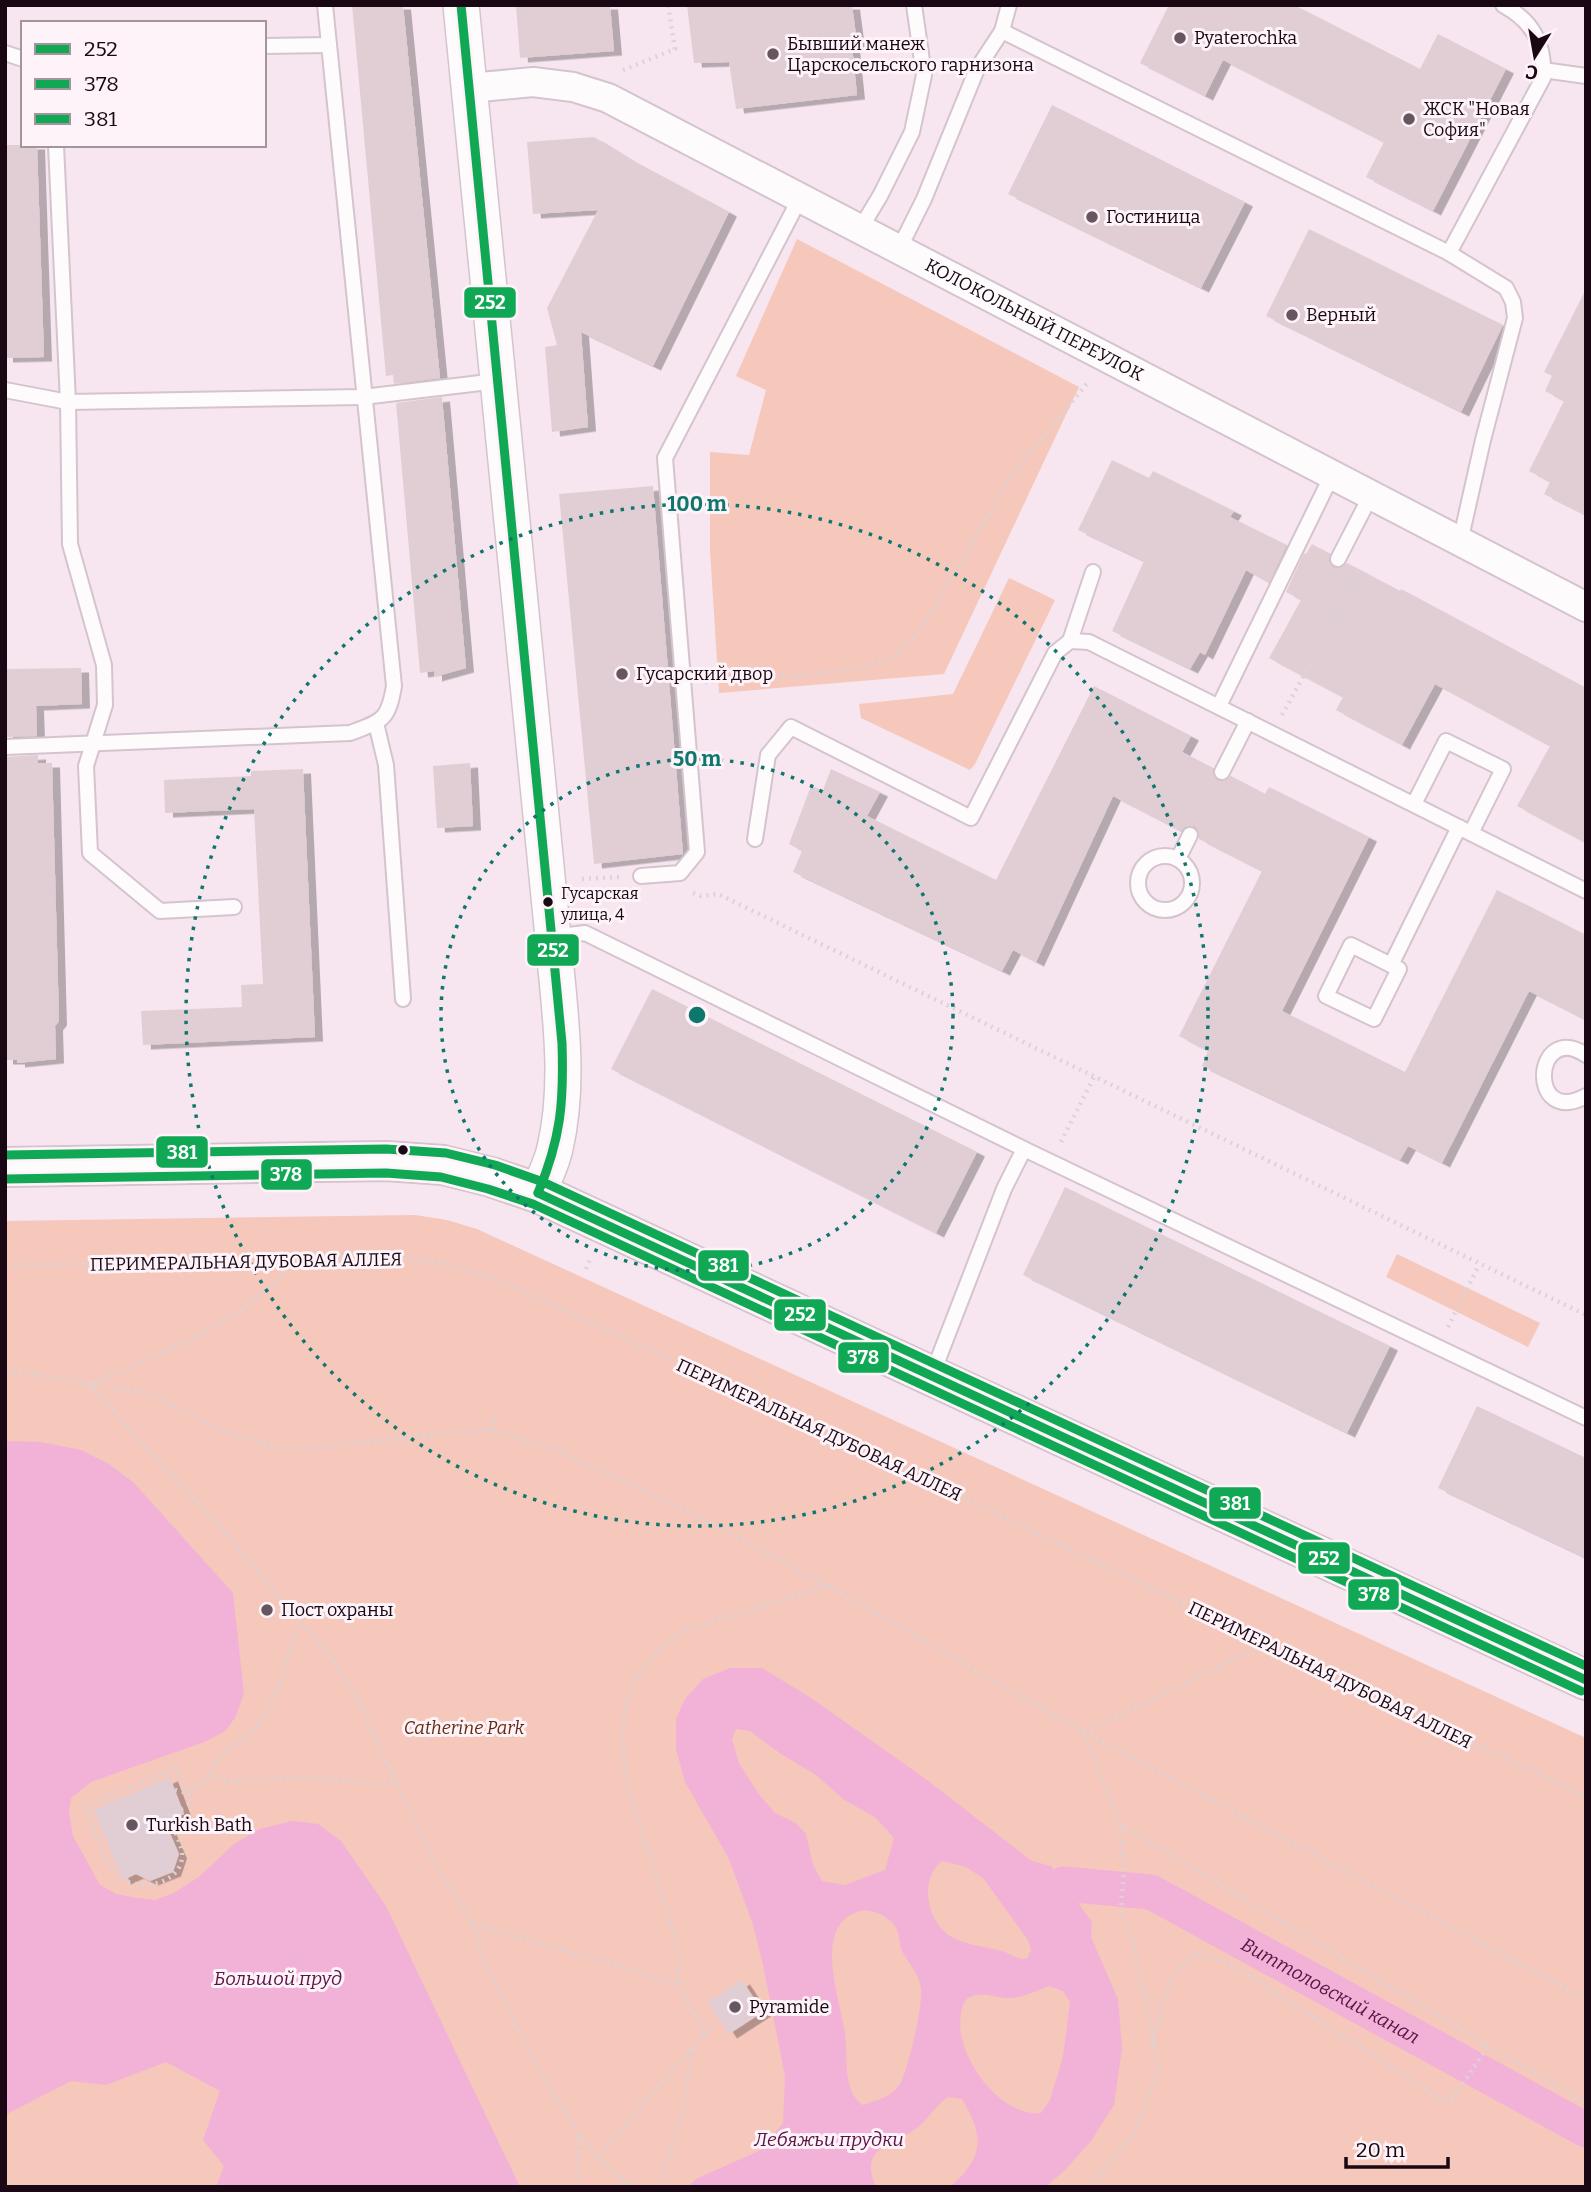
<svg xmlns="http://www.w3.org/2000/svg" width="1591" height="2192" font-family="Bitter,serif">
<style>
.green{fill:#f6c7bb}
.water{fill:#f2b2d8;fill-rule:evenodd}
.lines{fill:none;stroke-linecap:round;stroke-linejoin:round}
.canal{stroke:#f2b2d8;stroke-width:35}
.building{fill:#e1ced5;filter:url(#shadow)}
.service-casing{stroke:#d4c4cd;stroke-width:18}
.minor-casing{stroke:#d4c4cd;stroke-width:32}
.tertiary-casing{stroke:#d4c4cd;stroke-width:38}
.secondary-casing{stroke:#d4c4cd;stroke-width:42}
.path{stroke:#dad4d7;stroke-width:4.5;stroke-dasharray:2 5;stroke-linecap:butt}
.service{stroke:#fefbfd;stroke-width:14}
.minor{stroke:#fefbfd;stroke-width:28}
.tertiary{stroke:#fefbfd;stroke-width:35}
.secondary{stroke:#fefbfd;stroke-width:38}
.bus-1-casing{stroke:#fdf3f9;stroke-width:14}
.bus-2-casing{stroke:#fdf3f9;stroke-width:14}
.bus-3-casing{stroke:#fdf3f9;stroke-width:14}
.bus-1{stroke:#10a855;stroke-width:9}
.bus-2{stroke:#10a855;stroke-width:9}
.bus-3{stroke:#10a855;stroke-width:9}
.ring{fill:none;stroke:#0f766e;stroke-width:3.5;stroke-dasharray:3.5 7}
.poi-dot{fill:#675660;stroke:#fdf3f9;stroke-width:2.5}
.bus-dot{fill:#190813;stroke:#fdf3f9;stroke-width:2.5}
.labels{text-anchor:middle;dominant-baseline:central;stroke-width:6;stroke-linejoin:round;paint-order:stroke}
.bus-label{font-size:16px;fill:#190813;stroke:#fdf3f9;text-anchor:start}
.poi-label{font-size:18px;fill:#190813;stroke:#fdf3f9;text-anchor:start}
.street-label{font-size:18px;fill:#190813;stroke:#fdf3f9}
.park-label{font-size:18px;font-style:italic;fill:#632b11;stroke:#fdf3f9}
.water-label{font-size:19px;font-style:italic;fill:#5c1345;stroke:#fdf3f9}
.centre{fill:#0f766e;stroke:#fdf3f9;stroke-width:3.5}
.ring-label{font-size:21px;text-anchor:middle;font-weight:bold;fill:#0f766e;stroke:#fdf3f9;stroke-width:6;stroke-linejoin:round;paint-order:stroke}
.line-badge{stroke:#fdf3f9;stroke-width:2.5}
.badge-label{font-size:19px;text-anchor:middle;font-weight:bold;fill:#fff}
</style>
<defs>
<filter id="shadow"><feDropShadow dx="8" dy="4.5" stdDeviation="0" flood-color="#0004"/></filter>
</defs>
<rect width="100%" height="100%" fill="#f7e6ef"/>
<!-- green -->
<g class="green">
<polygon points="797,239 1079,387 944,674 719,693 710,550 710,452 749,455 766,390 736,376"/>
<polygon points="1009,578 1055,600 975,764 970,770 861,718 859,704 953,694"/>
<polygon points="415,1215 447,1220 477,1229 1586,1738 1586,2187 5,2187 5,1221"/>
<polygon points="1397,1254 1540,1323 1528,1347 1386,1277"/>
</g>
<!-- water -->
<g class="water">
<polygon points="5,1441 41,1442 81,1450 109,1464 134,1483 233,1593 244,1694 235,1718 225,1731 207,1741 91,1782 71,1798 69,1813 73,1836 100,1885 116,1894 137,1898 155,1900 174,1893 200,1876 234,1844 260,1829 292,1821 318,1824 341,1841 386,1906 520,2187 216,2187 224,2166 203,2140 220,2091 166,2062 106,2085 71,2081 5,2115"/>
<path d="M730,1668H762L811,1698L923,1777L1032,1861L1051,1866L1092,1922L1091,1937L1118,1999L1122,2048L1114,2105L1091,2141L1065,2170L1045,2187H950C984,2157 985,2137 962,2099L948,2097C935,2105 929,2119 917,2128C892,2146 858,2146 876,2187H687L698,2178L761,2150L783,2123L785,2076L762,1960L752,1922L729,1859L685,1782L676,1749V1719L685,1699L703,1679ZM736,1729L750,1731L781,1754L816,1775L843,1799L876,1818L894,1838L885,1870L845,1885L822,1881L813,1865L806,1834L796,1823L775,1813L758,1793L739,1763L732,1739ZM942,1861L966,1867L983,1878L1028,1940L1031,1950L1027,1959C1016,1960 1012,1954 1002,1951C986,1947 965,1945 950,1936C926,1920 919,1879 942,1861ZM866,1910C878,1912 892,1918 897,1930C900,1936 899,1944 902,1951C909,1964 919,1973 921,1989C923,2005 908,2071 900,2084C892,2097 876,2101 862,2105C841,2088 849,2058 845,2033C840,1998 809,1918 866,1910ZM1049,1986L1063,1991L1070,2002L1063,2056L1050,2100L1041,2113C1000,2118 953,2053 961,2015C962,2009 962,2005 966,2000C979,1988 998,2000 1013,1998C1026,1996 1037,1991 1049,1986Z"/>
</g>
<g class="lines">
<!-- canal -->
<path class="canal" id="s1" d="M1064,1884L1151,1892L1586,2130"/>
</g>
<!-- building -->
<g class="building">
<polygon points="352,5 403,5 440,378 394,384 393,375 386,376"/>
<polygon points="516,5 610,5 614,51 520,58"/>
<polygon points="687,5 852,5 857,43 852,46 857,95 736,109 729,62 694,63"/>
<polygon points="1169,5 1294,5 1420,69 1438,34 1506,69 1433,211 1366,177 1384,142 1223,60 1205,96 1140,63"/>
<polygon points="1052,105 1245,202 1201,288 1008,194"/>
<polygon points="594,137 630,159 729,212 653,366 581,332 588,427 552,432 545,347 557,345 547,308 598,210 533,214 527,142"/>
<polygon points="5,145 37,145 44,357 5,358"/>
<polygon points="1309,229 1503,325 1461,412 1266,316"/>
<polygon points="1586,289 1586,515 1544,494 1550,482 1529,471 1564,401 1545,391 1552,376 1544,372"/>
<polygon points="442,397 466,668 434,677 434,671 420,673 396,403"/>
<polygon points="1112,460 1149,478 1153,471 1234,511 1230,517 1287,545 1269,583 1246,570 1205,655 1200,652 1190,669 1112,631 1144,561 1078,530"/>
<polygon points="653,486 683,854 594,864 559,494"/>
<polygon points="1312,544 1330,554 1329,560 1333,567 1339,568 1347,563 1400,591 1401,589 1586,688 1586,843 1517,806 1550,746 1435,684 1402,745 1336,710 1343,697 1269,658 1301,600 1286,592 1304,553 1306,554"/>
<polygon points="81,668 82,704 36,706 37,736 5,737 5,669"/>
<polygon points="1094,686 1191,736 1182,752 1213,768 1213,773 1217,780 1223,781 1231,776 1265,794 1269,787 1369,837 1282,1011 1405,1072 1497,890 1586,935 1586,1020 1529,991 1442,1163 1408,1146 1400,1160 1202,1066 1208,1051 1179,1036 1262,871 1199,839 1198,830 1194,826 1185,827 1181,831 1113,796 1036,962 1013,950 1002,971 793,872 802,851 789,844 811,786 823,790 831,769 880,792 867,816 996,880"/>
<polygon points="38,755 38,763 52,763 59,1021 55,1026 56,1059 17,1063 17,1060 5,1060 5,757"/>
<polygon points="470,763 473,826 437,828 433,766"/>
<polygon points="303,769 315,1037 143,1045 141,1011 242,1007 241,985 263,984 254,809 165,813 164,780 251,776 251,771"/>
<polygon points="652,989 977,1152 936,1233 611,1069"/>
<polygon points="1065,1187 1390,1346 1347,1433 1023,1275"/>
<polygon points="1477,1406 1586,1458 1586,1558 1438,1488"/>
<polygon points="170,1777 184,1814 165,1822 179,1854 173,1872 150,1881 136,1874 123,1880 93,1810"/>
<polygon points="742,1980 763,2012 729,2034 708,2002"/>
</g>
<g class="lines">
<!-- service casing -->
<g class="service-casing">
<g id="service">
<polyline points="1002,31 1009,5"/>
<polyline points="264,46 329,45"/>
<polyline points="5,53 23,59"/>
<polyline points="1543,70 1586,76"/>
<polyline points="56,145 68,402 70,544 104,665 105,705 86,766 90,853 160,911 234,907"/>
<polyline points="860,229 880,196 912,132 924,75 914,5"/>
<polyline points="899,249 924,199 977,69 1002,31 1449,253 1506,288 1513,302 1515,318 1483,440 1460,542"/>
<path d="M1449,253L1543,78C1545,44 1533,21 1503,5"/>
<polyline points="5,390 68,402 363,397 497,381"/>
<polyline points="1338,559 1371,495"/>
<polyline points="1070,641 1093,572"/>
<polyline points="1219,706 1332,475"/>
<polyline points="376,723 386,765 403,999"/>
<path d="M5,747L350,733C382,721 388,721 394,686L325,5"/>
<polyline points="1222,772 1248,721"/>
<polyline points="1414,804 1446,741 1503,769 1471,833"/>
<polyline points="755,839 768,755 791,727 971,818 1055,653 1070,641 1089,642 1586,891"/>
<circle cx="1165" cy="883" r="27"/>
<polyline points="1178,859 1190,835"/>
<polyline points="641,876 680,873 697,852 665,458 800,198"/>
<polyline points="553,937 585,933 1024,1149 1004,1189 932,1375"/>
<polygon points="1351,945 1399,969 1374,1019 1326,996"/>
<polyline points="1391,965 1459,827"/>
<path d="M1586,1055C1533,1020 1527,1128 1586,1096"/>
<polyline points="1024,1149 1586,1418"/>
</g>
</g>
<!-- minor casing -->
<g class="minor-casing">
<g id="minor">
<path id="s2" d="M470,88L533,82L573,87L608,98L1586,607"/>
</g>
</g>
<!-- tertiary casing -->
<g class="tertiary-casing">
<path id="tertiary" d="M461,5L553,937C559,1007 571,1079 555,1148C552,1163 544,1178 538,1193"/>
</g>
<!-- secondary casing -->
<g class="secondary-casing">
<polyline id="secondary" points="5,1167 386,1161 443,1165 491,1177 538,1193 1586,1680"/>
</g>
<!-- path -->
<g class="path">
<polyline points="623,70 675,49 668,5"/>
<polyline points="705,682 836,672 891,659 921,630 1009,479 1089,381"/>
<polyline points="1282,715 1361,572"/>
<polyline points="582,879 619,877"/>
<polyline points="693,893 701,896 718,894 1586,1315"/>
<polyline points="1061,1142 1094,1077"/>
<path d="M300,1258C285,1271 272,1286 256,1298C208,1337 146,1360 89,1384L150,1394L225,1432L275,1447L303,1449L446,1433L491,1430L554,1449L690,1512L827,1585L1083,1732L1121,1825L1586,2104"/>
<polyline points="5,1265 136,1264 386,1256 443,1263 499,1280 810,1424 1586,1797"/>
<polyline points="586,1269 591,1257"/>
<polyline points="1448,1327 1479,1265"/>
<polyline points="5,1373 28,1373 89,1384 240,1550 328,1655 355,1693 433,1861 472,1924 487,1967 531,2056 579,2135 598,2157 632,2187"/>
<polyline points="491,1430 496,1410"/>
<polyline points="1084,1732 1586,1999"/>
<polyline points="1084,1732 1265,1644"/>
<path d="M176,1768L192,1803L168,1817C173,1828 183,1845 182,1857C180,1887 130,1894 114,1872C104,1859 92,1825 84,1808Z"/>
<polyline points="211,1775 229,1782 285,1777 378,1783 394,1780"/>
<polyline points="175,1790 187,1793 211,1775 216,1759 245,1738 262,1720 274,1699 299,1623"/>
<polyline points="473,1924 679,1984"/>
<polyline points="704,2034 719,2020"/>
<polyline points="1153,2045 1160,2009 1174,1976 1195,1954 1227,1962 1438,2097 1452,2100 1488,2046"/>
<polyline points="598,2157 691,2049"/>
<polyline points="577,2187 579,2136"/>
<path d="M659,2187L681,2119L693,2047L704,2034C696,2018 686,2002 680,1986C677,1976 680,1964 678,1954C674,1933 667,1912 661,1892C633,1799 580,1697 685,1630L827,1586"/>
<polyline points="1089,2187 1135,2132 1159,2069 1132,1938 1121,1909 1124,1870 1121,1826"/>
</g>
<!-- service -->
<use href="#service" class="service"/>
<!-- minor -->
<use href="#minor" class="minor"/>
<!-- tertiary -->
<use href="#tertiary" class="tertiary"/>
<!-- secondary -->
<use href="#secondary" class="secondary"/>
<!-- bus-1 casing -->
<g class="bus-1-casing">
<g id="bus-1">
<path d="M461,5L562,1043C564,1102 561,1138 538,1193"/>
<polyline points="538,1193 1586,1680"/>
</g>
</g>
<!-- bus-2 casing -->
<g class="bus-2-casing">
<polyline id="bus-2" points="5,1179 386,1173 441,1177 488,1189 533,1204 1581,1691"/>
</g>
<!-- bus-3 casing -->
<g class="bus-3-casing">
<polyline id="bus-3" points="5,1155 386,1149 446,1153 495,1165 543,1182 1586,1666"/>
</g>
<!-- bus-1 -->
<use href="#bus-1" class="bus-1"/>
<!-- bus-2 -->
<use href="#bus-2" class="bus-2"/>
<!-- bus-3 -->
<use href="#bus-3" class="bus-3"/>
</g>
<!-- distance rings -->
<g class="ring">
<circle cx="697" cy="1015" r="256"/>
<circle cx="697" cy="1015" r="511"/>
</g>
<!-- markers -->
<g class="poi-dot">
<circle cx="1180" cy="38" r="7"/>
<circle cx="773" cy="54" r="7"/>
<circle cx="1409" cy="119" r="7"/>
<circle cx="1092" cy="217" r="7"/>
<circle cx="1292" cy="315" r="7"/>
<circle cx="622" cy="674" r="7"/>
<circle cx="267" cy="1610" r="7"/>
<circle cx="132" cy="1825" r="7"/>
<circle cx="735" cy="2007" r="7"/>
</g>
<g class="bus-dot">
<circle cx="548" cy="902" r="6"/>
<circle cx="403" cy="1150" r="6"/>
</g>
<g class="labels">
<!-- bus labels -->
<g class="bus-label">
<text x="561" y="893">Гусарская<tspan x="561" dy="21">улица, 4</tspan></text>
</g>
<!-- poi labels -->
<g class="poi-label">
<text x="1194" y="38">Pyaterochka</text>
<text x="787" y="44">Бывший манеж<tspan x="787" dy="21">Царскосельского гарнизона</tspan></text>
<text x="1423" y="109">ЖСК "Новая<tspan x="1423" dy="21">София"</tspan></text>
<text x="1106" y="217">Гостиница</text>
<text x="1306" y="315">Верный</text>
<text x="636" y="674">Гусарский двор</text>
<text x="281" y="1610">Пост охраны</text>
<text x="146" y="1825">Turkish Bath</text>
<text x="749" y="2007">Pyramide</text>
</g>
<!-- street labels -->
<g class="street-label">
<text stroke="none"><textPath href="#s2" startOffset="621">КОЛОКОЛЬНЫЙ ПЕРЕУЛОК</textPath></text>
<text transform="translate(246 1262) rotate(-1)">ПЕРИМЕРАЛЬНАЯ ДУБОВАЯ АЛЛЕЯ</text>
<text transform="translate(819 1430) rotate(25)">ПЕРИМЕРАЛЬНАЯ ДУБОВАЯ АЛЛЕЯ</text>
<text transform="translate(1330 1675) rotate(26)">ПЕРИМЕРАЛЬНАЯ ДУБОВАЯ АЛЛЕЯ</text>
</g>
<!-- park labels -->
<g class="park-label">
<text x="464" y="1728">Catherine Park</text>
</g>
<!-- water labels -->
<g class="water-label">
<text x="278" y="1978">Большой пруд</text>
<text stroke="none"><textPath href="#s1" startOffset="292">Виттоловский канал</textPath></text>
<text x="829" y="2139">Лебяжьи прудки</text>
</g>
</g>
<circle cx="697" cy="1015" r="10" class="centre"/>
<g class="ring-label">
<text x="697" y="511">100 m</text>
<text x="697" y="766">50 m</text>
</g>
<g class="line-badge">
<rect x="463" y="286" width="54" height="33" rx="7" fill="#10a855"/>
<rect x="526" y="933" width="54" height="34" rx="7" fill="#10a855"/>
<rect x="155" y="1135" width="54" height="34" rx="7" fill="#10a855"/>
<rect x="260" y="1158" width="53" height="33" rx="7" fill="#10a855"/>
<rect x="697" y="1249" width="53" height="33" rx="7" fill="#10a855"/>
<rect x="773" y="1298" width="54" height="34" rx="7" fill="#10a855"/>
<rect x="837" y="1341" width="53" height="33" rx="7" fill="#10a855"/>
<rect x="1208" y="1486" width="54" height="34" rx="7" fill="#10a855"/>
<rect x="1297" y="1541" width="54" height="34" rx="7" fill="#10a855"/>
<rect x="1347" y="1578" width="53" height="33" rx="7" fill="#10a855"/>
</g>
<g class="badge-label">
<text x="490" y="309">252</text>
<text x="553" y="957">252</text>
<text x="182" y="1159">381</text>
<text x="286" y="1181">378</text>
<text x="723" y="1272">381</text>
<text x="800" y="1321">252</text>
<text x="863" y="1364">378</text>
<text x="1235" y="1510">381</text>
<text x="1324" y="1565">252</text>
<text x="1374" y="1601">378</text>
</g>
<!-- border -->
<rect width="1591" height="2192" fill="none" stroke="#190813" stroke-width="14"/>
<!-- legend -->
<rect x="21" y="21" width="245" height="126" fill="#fdf3f9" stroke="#a2959d" stroke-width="2"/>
<rect x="35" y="44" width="35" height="10" fill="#10a855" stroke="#a2959d" stroke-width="2"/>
<text x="84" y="56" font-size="21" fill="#190813">252</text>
<rect x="35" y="79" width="35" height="10" fill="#10a855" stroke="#a2959d" stroke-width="2"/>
<text x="84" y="91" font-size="21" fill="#190813">378</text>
<rect x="35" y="114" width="35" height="10" fill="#10a855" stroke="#a2959d" stroke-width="2"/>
<text x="84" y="126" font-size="21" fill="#190813">381</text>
<!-- north arrow -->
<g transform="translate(1535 56) rotate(191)" stroke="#fdf3f9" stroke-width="5" paint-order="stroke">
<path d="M0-5L12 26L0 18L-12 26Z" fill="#190813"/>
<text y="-10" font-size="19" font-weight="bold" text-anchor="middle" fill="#190813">С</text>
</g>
<!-- scale -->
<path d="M1346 2157v10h102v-10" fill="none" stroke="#190813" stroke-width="3.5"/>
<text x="1356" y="2157" font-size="21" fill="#190813" stroke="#fdf3f9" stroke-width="5" paint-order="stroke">20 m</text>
</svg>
